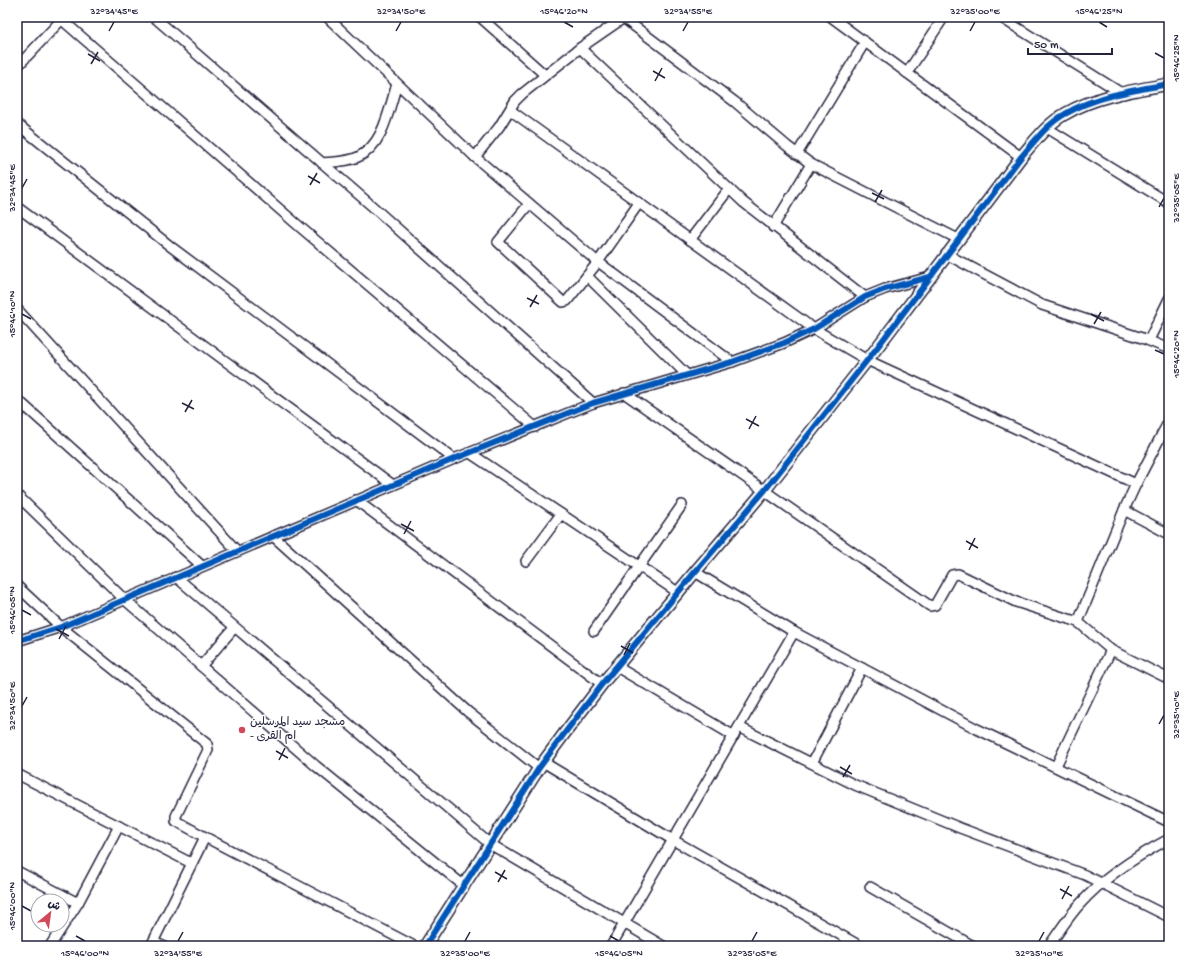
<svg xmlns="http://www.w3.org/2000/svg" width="1186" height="963" font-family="'Gochi Hand','Playpen Sans Arabic',sans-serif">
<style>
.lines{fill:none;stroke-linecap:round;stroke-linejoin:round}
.minor-casing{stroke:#22223b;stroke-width:12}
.tertiary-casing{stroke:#22223b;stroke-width:14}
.minor{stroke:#fff;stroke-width:9}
.tertiary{stroke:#fff;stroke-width:11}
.cycleway-casing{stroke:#fff;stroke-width:8}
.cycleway{stroke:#0057b8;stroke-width:6}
.ticks{fill:none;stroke:#22223b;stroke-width:1.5}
.poi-dot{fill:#d1495b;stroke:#fff;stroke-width:1.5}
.labels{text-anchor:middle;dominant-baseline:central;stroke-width:3;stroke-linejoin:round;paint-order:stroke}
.poi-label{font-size:12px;fill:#22223b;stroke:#fff;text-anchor:start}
.neatline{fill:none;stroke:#22223b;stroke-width:1.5}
.ticks-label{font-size:10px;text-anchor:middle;fill:#22223b}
</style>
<rect width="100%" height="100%" fill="#fff"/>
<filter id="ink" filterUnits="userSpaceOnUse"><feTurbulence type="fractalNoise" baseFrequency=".025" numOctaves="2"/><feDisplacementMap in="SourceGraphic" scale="8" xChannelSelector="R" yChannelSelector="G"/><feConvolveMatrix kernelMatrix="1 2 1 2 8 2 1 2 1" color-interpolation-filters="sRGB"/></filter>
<g filter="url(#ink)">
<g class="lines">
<!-- minor casing -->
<g class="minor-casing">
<g id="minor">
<polyline points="154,17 372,206 593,403"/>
<polyline points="327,17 475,157 593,258 732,362"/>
<polyline points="480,17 545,75"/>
<polyline points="622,17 735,102 787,146 811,164 958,239"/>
<polyline points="831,17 1021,157"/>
<polyline points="1000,17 1123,94"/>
<polyline points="61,19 300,227 535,427"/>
<polyline points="580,48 743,202 865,297"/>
<polyline points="17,67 64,17"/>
<polyline points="907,73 944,17"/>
<polyline points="510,110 814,329 867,360 1136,484 1124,510 1169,534"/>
<polyline points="17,124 170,246 454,459"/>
<polyline points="1047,128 1169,203"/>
<polyline points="797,154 865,42"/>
<polyline points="475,157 499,127 515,101 522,94 580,48 625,17"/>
<path d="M322,163C333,162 347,162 358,157C384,145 389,108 397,84"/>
<polyline points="529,204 498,242 563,302 567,301 598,262 639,203"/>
<polyline points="17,207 393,485"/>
<polyline points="773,227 811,164"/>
<polyline points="690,240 729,189"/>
<polyline points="946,254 1042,305 1142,338 1169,349"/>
<polyline points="587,276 687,375"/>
<polyline points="17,309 237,551"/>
<polyline points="1149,340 1169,299"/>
<polyline points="624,393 930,606 935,605 952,575 958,574 1016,602 1078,622 1111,650 1169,679"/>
<polyline points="17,399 202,566"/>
<polyline points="17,415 24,406"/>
<polyline points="1162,434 1169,421"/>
<polyline points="470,453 679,593"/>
<polyline points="1136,484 1162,434 1169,437"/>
<polyline points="17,495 124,599 316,766 463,885"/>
<polyline points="356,500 602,684"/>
<polyline points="273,536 468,712 539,768"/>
<polyline points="526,561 561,514"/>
<polyline points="695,572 794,632 977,729 1169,822"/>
<polyline points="176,577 490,844 663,946"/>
<polyline points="17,586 61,627 207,744 208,750 176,816 176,821 205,837"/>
<polyline points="1078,622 1124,510"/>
<polyline points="594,631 682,505"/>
<polyline points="17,641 61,627 454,459 593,403 732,362 784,343 814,329 865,297 885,289 930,277"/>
<polyline points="201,666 234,628"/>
<polyline points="617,667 734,736"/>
<polyline points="739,727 855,785 960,828 1085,875 1169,917"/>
<polyline points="543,762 673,840 860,946"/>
<polyline points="812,763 862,668"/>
<polyline points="1056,766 1111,650"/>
<polyline points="17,774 191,863"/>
<polyline points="17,871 78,903 50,946"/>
<polyline points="870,887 973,946"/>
<polyline points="78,903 119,826"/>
<polyline points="153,942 163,946"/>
<polyline points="151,946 205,837 414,946"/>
<polyline points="611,946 794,632"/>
<path d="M1049,946C1059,932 1068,917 1080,904C1104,877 1137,856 1169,839"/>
</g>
</g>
<!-- tertiary casing -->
<g class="tertiary-casing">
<path id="tertiary" d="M425,946L539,768L564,734L602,684L695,572L765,490L876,349L1021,157C1034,142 1047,124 1065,114C1095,96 1135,90 1169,84"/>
</g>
<!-- minor -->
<use href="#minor" class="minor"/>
<!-- tertiary -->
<use href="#tertiary" class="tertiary"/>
<!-- cycleway casing -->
<g class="cycleway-casing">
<g id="cycleway">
<polyline points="17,641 61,627 454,459 593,403 732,362 784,343 814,329 865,297 885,289 930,277"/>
<path d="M425,946L539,768L564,734L602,684L695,572L765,490L876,349L1021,157C1034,142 1047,124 1065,114C1095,96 1135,90 1169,84"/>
</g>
</g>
<!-- cycleway -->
<use href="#cycleway" class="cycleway"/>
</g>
</g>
<!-- ticks -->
<path class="ticks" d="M564,22L573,27M1099,22L1107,27M109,31L114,22M396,31L401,22M683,31L688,22M970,31L975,22M1155,53L1164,58M88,54L100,61M91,64L98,52M653,71L665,78M655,81L662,68M308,176L320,183M310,185L317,173M22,188L27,179M872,193L884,199M875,202L882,190M1159,207L1164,198M527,298L539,304M530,307L537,295M22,314L31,319M1091,314L1104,321M1094,324L1101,312M1155,350L1164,354M182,403L194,409M185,412L192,400M746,419L759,426M749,429L756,416M401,524L414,531M404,534L411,521M966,541L978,548M969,550L975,538M22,610L31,615M56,629L69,636M59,639L66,626M621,646L633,653M624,655L630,643M22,706L27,697M1159,724L1164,715M276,751L288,758M279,760L285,748M840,767L852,774M843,777L850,765M495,872L507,879M498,882L505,870M1060,889L1072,896M1062,899L1069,886M22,906L31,911M76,936L85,941M610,936L619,941M178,941L183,932M465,941L470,932M752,941L757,932M1039,941L1044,932"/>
<!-- markers -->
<circle class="poi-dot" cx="242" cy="730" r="4"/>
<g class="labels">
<!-- poi labels -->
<g class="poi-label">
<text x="250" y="723">مسجد سيد المرسلين<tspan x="250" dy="14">- ام القرى</tspan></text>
</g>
</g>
<!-- margin -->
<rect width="1186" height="963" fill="none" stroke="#fff" stroke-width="44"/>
<!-- north arrow -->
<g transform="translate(50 913) rotate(29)"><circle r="19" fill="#ffffff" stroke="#a7a7b1"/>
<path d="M0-3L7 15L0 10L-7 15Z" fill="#d1495b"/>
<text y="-6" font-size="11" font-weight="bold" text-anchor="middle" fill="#22223b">ش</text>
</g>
<!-- scale -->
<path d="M1028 48v6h84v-6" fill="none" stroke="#22223b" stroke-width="2"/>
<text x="1034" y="48" font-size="12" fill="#22223b" stroke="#ffffff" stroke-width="3" paint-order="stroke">50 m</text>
<rect x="22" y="22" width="1142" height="919" class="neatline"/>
<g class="ticks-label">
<text x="114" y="14">32°34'45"E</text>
<text x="401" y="14">32°34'50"E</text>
<text x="564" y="14">15°46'20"N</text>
<text x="688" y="14">32°34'55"E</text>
<text x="975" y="14">32°35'00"E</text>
<text x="1099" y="14">15°46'25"N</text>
<text transform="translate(1175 58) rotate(-90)" y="4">15°46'25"N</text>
<text transform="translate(11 188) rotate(-90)" y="4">32°34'45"E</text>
<text transform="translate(1175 198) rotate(-90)" y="4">32°35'05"E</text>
<text transform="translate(11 314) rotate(-90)" y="4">15°46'10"N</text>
<text transform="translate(1175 354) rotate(-90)" y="4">15°46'20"N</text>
<text transform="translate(11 610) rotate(-90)" y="4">15°46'05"N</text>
<text transform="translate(11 706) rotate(-90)" y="4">32°34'50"E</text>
<text transform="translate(1175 715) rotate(-90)" y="4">32°35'10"E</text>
<text transform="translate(11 906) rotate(-90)" y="4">15°46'00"N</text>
<text x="85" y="956">15°46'00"N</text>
<text x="178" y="956">32°34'55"E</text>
<text x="465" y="956">32°35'00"E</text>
<text x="619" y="956">15°46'05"N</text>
<text x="752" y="956">32°35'05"E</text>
<text x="1039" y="956">32°35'10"E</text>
</g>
</svg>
